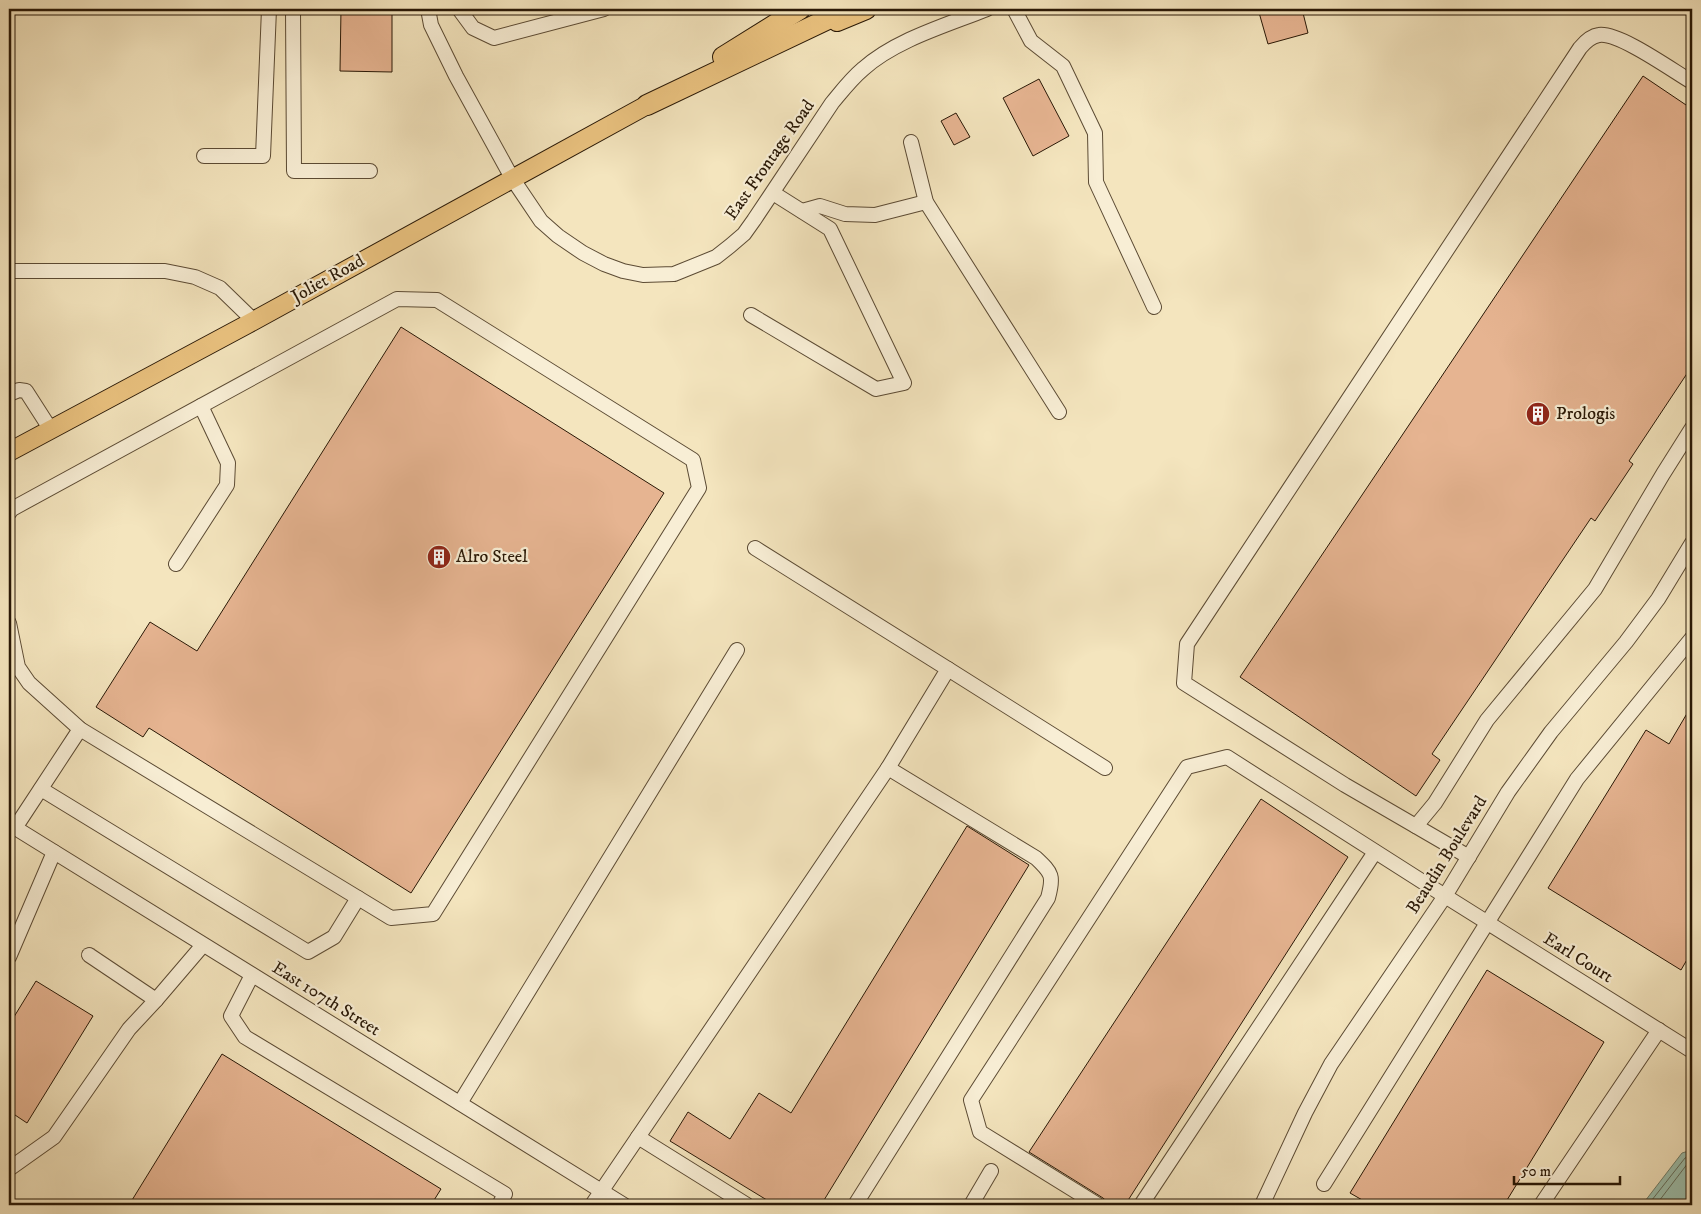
<svg xmlns="http://www.w3.org/2000/svg" width="1701" height="1214" font-family="'IM FELL DW Pica',serif">
<style>
.water{fill:#9cc0ad;stroke:#6e7d6a}
.lines{fill:none;stroke-linecap:round;stroke-linejoin:round}
.shore{stroke:#626c5a;stroke-width:1}
.building{fill:#e6b491;stroke:#291806}
.minor-casing{stroke:#5c4b34;stroke-width:16}
.major-casing{stroke:#291806;stroke-width:20}
.highway-casing{stroke:#291806;stroke-width:22}
.minor{stroke:#f8eed5;stroke-width:14}
.major{stroke:#eac27f;stroke-width:18}
.highway{stroke:#eac27f;stroke-width:20}
.labels{text-anchor:middle;dominant-baseline:central;stroke-width:4.5;stroke-linejoin:round;paint-order:stroke}
.street-label{font-size:18px;fill:#291806;stroke:#f8eed5}
.poi-label{font-size:18px;fill:#291806;stroke:#f8eed5;text-anchor:start}
</style>
<rect width="100%" height="100%" fill="#f4e5be"/>
<filter id="stains"><feTurbulence type="fractalNoise" baseFrequency=".004" numOctaves="4"/><feColorMatrix values="0 0 0 0 .2 0 0 0 0 .09 0 0 0 0 .02 0 0 0 .5 -.17"/></filter>
<radialGradient id="worn" r=".72"><stop offset=".6" stop-color="#630" stop-opacity="0"/><stop offset="1" stop-color="#630" stop-opacity=".3"/></radialGradient>
<!-- water -->
<polygon class="water" points="1692,1150 1692,1205 1642,1205 1682,1153"/>
<g class="lines">
<!-- shore -->
<g class="shore">
<polyline points="1648,1205 1685,1158 1692,1155"/>
<polyline points="1656,1205 1688,1163 1692,1162"/>
</g>
</g>
<!-- building -->
<g class="building">
<polygon points="341,9 392,9 392,72 340,71"/>
<polygon points="1258,9 1302,9 1308,33 1268,44"/>
<polygon points="1643,76 1692,109 1692,366 1629,461 1633,464 1595,521 1591,518 1432,754 1440,760 1416,796 1240,677"/>
<polygon points="1039,79 1069,136 1033,156 1003,98"/>
<polygon points="956,113 970,137 954,145 941,121"/>
<polygon points="401,327 664,493 411,893 149,728 143,737 96,707 150,622 197,651"/>
<polygon points="1692,705 1692,951 1681,970 1548,888 1646,730 1669,744"/>
<polygon points="1261,799 1348,857 1125,1205 1111,1205 1103,1198 1029,1152"/>
<polygon points="967,826 1029,865 821,1205 775,1205 670,1141 688,1112 730,1139 759,1093 791,1113"/>
<polygon points="1487,970 1604,1042 1504,1205 1371,1205 1350,1193"/>
<polygon points="36,981 93,1016 27,1123 9,1111 9,1025"/>
<polygon points="222,1054 441,1189 431,1205 129,1205"/>
</g>
<g class="lines">
<!-- minor casing -->
<g class="minor-casing">
<g id="minor">
<polyline points="293,9 294,171 370,171"/>
<path d="M428,9L431,25L456,76L512,178L541,221L558,236L583,253L604,264L623,271L643,275L674,274L716,257L730,246L744,234L754,220L832,103C842,91 851,79 863,69C895,40 947,25 987,9"/>
<polyline points="459,9 473,28 494,38 604,9"/>
<polyline points="1014,9 1031,41 1063,66 1095,133 1096,182 1154,307"/>
<polyline points="911,142 926,202 1059,412"/>
<polyline points="204,156 263,156 269,9"/>
<polyline points="802,211 820,206 845,214 875,215 926,202"/>
<polyline points="9,271 165,271 195,277 220,288 254,321"/>
<polyline points="751,315 876,389 904,383 830,229 773,193"/>
<polyline points="9,394 19,390 26,391 51,430"/>
<polyline points="9,513 12,509 397,299 437,300 693,460 699,488 433,914 391,918 80,729 29,683 18,667 9,623"/>
<polyline points="755,548 948,669 888,768"/>
<polyline points="176,564 227,485 228,463 201,406"/>
<polyline points="948,669 1105,768"/>
<polyline points="41,789 308,952 334,937 358,898"/>
<polyline points="9,824 624,1205"/>
<polyline points="1416,826 1435,803 1487,720 1595,589 1663,474 1692,428"/>
<polyline points="15,828 80,729"/>
<path d="M1469,857L1345,785L1184,683L1187,644L1580,48C1585,42 1591,36 1599,35C1619,32 1673,71 1692,82"/>
<polyline points="89,955 156,1000"/>
<polyline points="9,957 54,852"/>
<polyline points="252,975 231,1016 245,1037 505,1194 499,1205"/>
<polyline points="460,1103 737,650"/>
<polyline points="638,1137 747,1205"/>
<polyline points="9,1169 54,1137 129,1029 156,1000 203,945"/>
<polyline points="1324,1184 1577,779 1692,638"/>
<path d="M592,1205L888,768L1036,858C1052,873 1054,876 1048,898L855,1205"/>
<polyline points="971,1205 991,1171"/>
<polyline points="1098,1205 980,1132 971,1100 1187,767 1227,757 1445,896 1692,1051"/>
<polyline points="1141,1205 1375,852"/>
<polyline points="1262,1205 1305,1113 1331,1064 1445,896 1508,792 1551,732 1626,642 1658,599 1692,543"/>
<polyline points="1541,1205 1659,1030"/>
</g>
</g>
<!-- major casing -->
<g class="major-casing">
<polyline id="major" points="9,452 246,325 647,105"/>
</g>
<!-- highway casing -->
<g class="highway-casing">
<g id="highway">
<polyline points="837,21 866,9"/>
<polyline points="723,57 800,9"/>
<polyline points="647,105 849,9"/>
</g>
</g>
<!-- minor -->
<use href="#minor" class="minor"/>
<!-- major -->
<use href="#major" class="major"/>
<!-- highway -->
<use href="#highway" class="highway"/>
</g>
<!-- icons -->
<defs>
<g id="building-disc" transform="scale(1.25)"><circle r="9.5" fill="#8f2418" stroke="#f8eed5"/><path d="M-4-6H4V6H1V3H-1V6H-4ZM-2.5-4.3h1.7v1.8h-1.7ZM.8-4.3h1.7v1.8H.8ZM-2.5-1h1.7V.8h-1.7ZM.8-1h1.7V.8H.8Z" fill="#fff"/></g>
</defs>
<g fill-rule="evenodd">
<use href="#building-disc" x="1538" y="414"/>
<use href="#building-disc" x="439" y="557"/>
</g>
<g class="labels">
<!-- street labels -->
<g class="street-label">
<text transform="translate(770 160) rotate(-55)">East Frontage Road</text>
<text transform="translate(328 279) rotate(-29)">Joliet Road</text>
<text transform="translate(1447 855) rotate(-58)">Beaudin Boulevard</text>
<text transform="translate(1578 958) rotate(32)">Earl Court</text>
<text transform="translate(326 999) rotate(32)">East 107th Street</text>
</g>
<!-- poi labels -->
<g class="poi-label">
<text x="1556" y="414">Prologis</text>
<text x="456" y="557">Alro Steel</text>
</g>
</g>
<!-- margin -->
<rect width="1701" height="1214" fill="none" stroke="#f4e5be" stroke-width="30"/>
<rect x="10" y="10" width="1681" height="1194" fill="none" stroke="#291806" stroke-width="2.5"/>
<rect x="15" y="15" width="1671" height="1184" fill="none" stroke="#291806"/>
<!-- scale -->
<path d="M1514 1176v8h106v-8" fill="none" stroke="#291806" stroke-width="2.5"/>
<text x="1521" y="1176" font-size="15" fill="#291806" stroke="#f8eed5" stroke-width="4" paint-order="stroke">50 m</text>
<rect width="100%" height="100%" filter="url(#stains)"/>
<rect width="100%" height="100%" fill="url(#worn)"/>
</svg>
